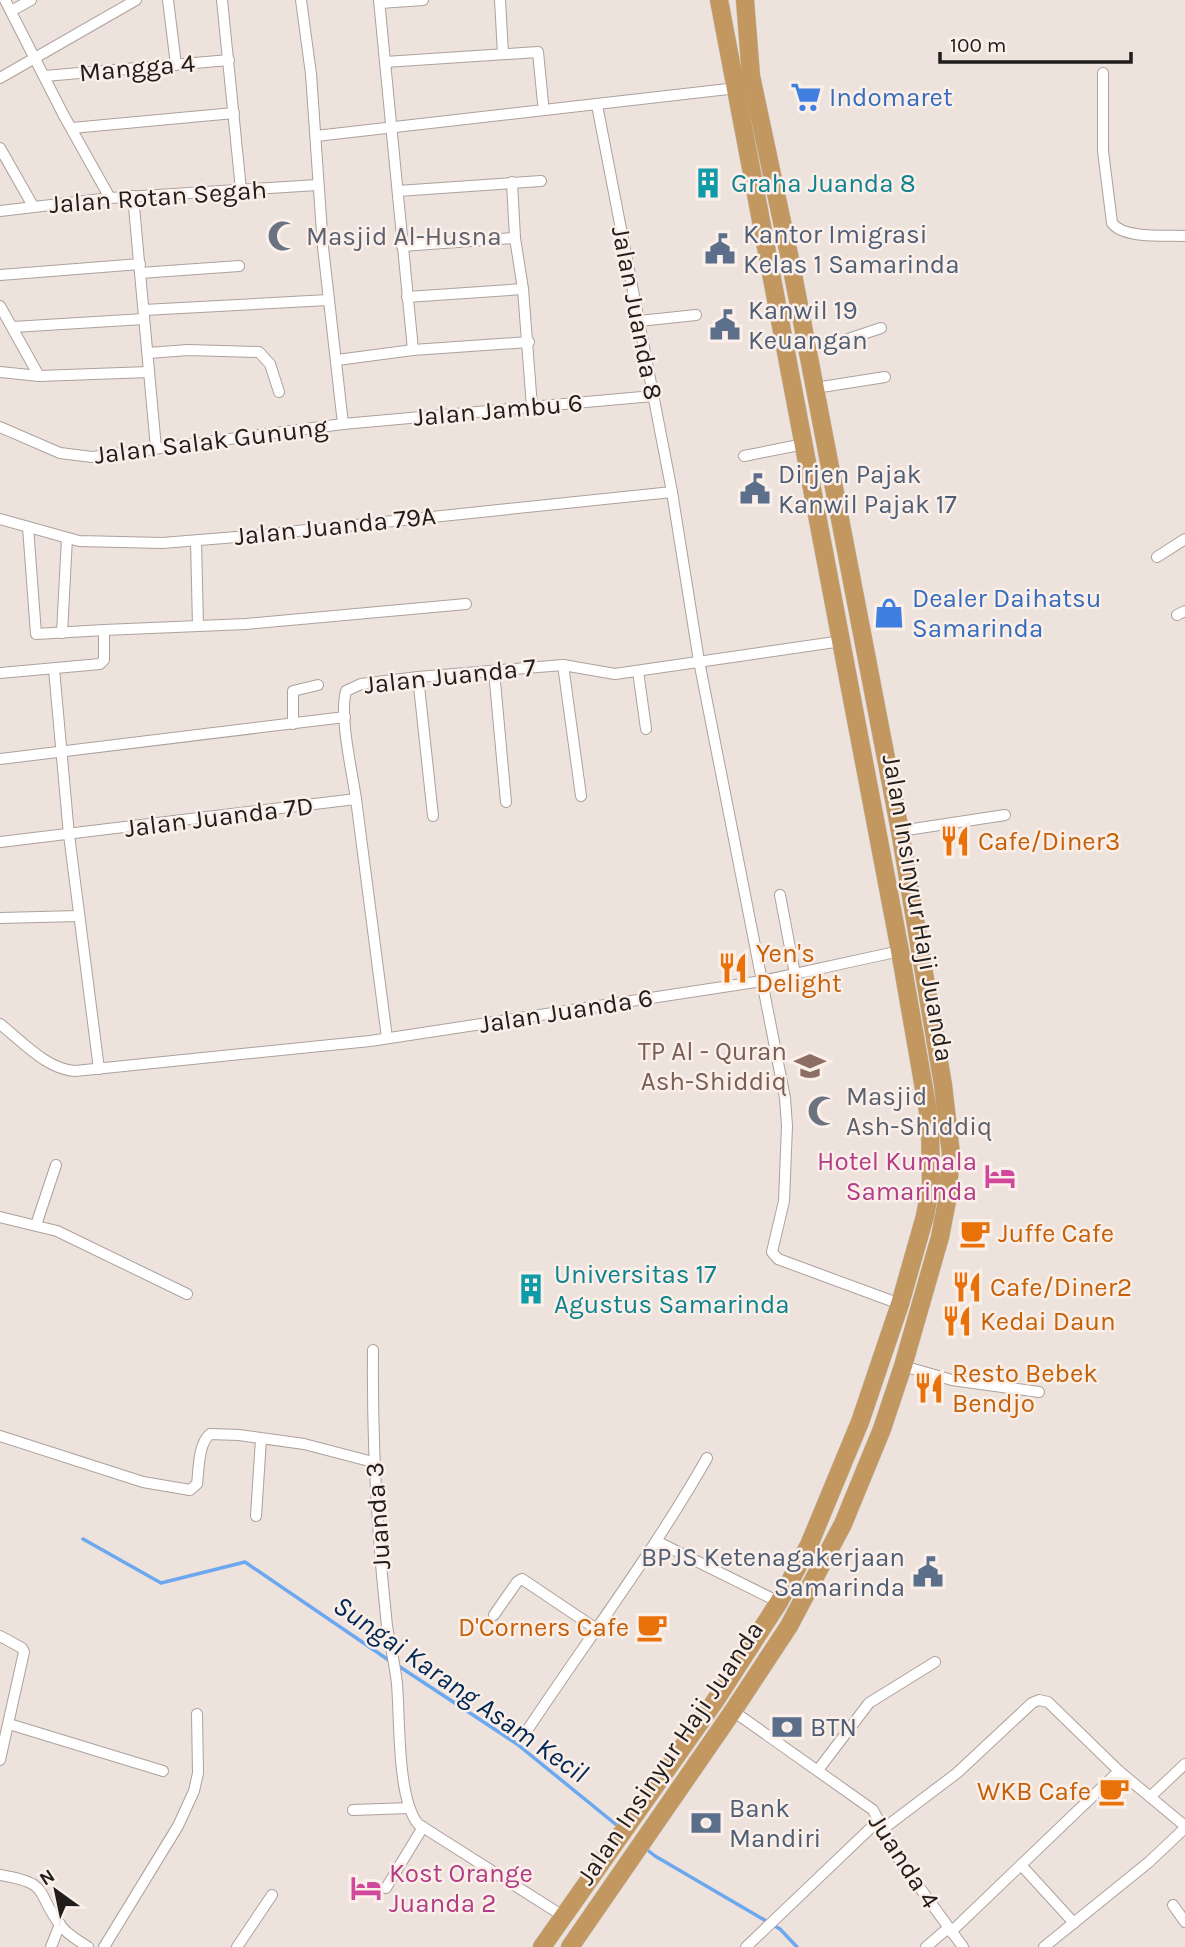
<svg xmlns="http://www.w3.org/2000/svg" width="1185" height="1947" font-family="Karla,sans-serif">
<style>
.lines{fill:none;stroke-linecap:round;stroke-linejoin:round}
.stream{stroke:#6ca8f0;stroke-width:3.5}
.minor-casing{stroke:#ada19c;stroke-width:12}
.trunk-casing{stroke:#c5c4c3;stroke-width:19}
.minor{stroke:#fff;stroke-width:10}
.trunk{stroke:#c39860;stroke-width:18}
.labels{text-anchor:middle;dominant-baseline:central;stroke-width:5;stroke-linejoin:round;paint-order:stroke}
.street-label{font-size:26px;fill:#211d1a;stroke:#fbefe9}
.shop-label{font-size:26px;fill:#366cbe;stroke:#fbefe9;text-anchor:start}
.culture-label{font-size:26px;fill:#0d838f;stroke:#fbefe9;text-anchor:start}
.service-label{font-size:26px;fill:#4e5e75;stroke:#fbefe9;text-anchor:start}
.worship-label{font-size:26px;fill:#5b616d;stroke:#fbefe9;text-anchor:start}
.food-label{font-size:26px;fill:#c56008;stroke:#fbefe9;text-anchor:start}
.education-label{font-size:26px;fill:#785e54;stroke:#fbefe9;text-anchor:end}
.hotel-label{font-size:26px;fill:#b23c85;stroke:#fbefe9;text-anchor:end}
.water-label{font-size:28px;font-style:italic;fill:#002855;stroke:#fbefe9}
</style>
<rect width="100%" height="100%" fill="#eee2dc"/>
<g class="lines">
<!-- stream -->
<g class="stream">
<polyline points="83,1539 161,1583 245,1562 390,1661"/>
<polyline points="397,1665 517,1744 619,1827"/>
<polyline points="645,1848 655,1856 780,1929 797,1947"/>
</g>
<!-- minor casing -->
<g class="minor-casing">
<g id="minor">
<polyline points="5,0 63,114 110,198"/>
<polyline points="168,0 176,65"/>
<polyline points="222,0 241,190"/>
<polyline points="301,0 311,74 323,247 343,424"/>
<polyline points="379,0 413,350"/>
<polyline points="500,0 503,54"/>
<polyline points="380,3 423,0"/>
<polyline points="11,11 31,0"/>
<polyline points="385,62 538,52 543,103"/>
<path d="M1103,73V151L1112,223C1123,239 1167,235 1185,236"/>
<polyline points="45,76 229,60"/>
<polyline points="0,78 136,0"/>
<polyline points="597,105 672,492 699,661 785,1098 787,1126 784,1201 772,1252 778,1259 900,1304"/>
<polyline points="72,128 234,113"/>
<polyline points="316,136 737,88"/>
<polyline points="0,148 33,206"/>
<polyline points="512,182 515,238 523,289 532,407"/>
<polyline points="398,191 541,181"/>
<polyline points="133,196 156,448"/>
<polyline points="0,211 110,198 317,185"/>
<polyline points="402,246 515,238"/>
<polyline points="140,273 239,266"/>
<polyline points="0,275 140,264"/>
<polyline points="407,297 523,289"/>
<polyline points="0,306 39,376"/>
<polyline points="144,310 328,300"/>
<polyline points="639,321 696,315"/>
<polyline points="13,327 144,319"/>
<polyline points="807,347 845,340 881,328"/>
<polyline points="148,353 188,350 259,352 270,364 279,392"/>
<polyline points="337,360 413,350 529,342"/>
<polyline points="0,372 39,376 149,372"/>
<polyline points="815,388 885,377"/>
<polyline points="0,427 60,453 92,457 343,424 653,396"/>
<polyline points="744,456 804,444"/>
<polyline points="0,519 79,541 162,543 249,536 672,492"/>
<polyline points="196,541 198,626"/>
<polyline points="1157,557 1185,539"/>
<polyline points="1177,615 1185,611"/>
<polyline points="104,630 246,624 466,604"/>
<polyline points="62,633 67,538"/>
<polyline points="563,665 581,796"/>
<polyline points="54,669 69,835 99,1069"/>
<polyline points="494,671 506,802"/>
<polyline points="638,671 646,729"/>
<polyline points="0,673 100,664 104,660 104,630 36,634 28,527"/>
<polyline points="418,677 433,816"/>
<polyline points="293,724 293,691 318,685"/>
<polyline points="0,759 345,717"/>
<polyline points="356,799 387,1038"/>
<polyline points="900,831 1005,815"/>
<path d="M0,842L356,799C352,771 339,716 346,691L361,684L418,677L563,665L615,674L842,641"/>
<polyline points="780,895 795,974"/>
<polyline points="0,918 79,916"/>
<path d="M0,1024C22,1041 46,1069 75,1071L370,1041L762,981L900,951"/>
<polyline points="0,1217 57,1231 187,1294"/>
<polyline points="36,1225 56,1165"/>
<path d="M373,1350C372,1443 377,1534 387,1626C390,1645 395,1664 397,1684C400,1719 397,1798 418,1824L563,1916"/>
<polyline points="903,1366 952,1380 1039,1392"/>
<path d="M0,1436L143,1482L190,1490L197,1484C199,1469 198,1444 210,1434L239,1435L304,1444L373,1462"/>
<polyline points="256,1516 261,1439"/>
<polyline points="658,1542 779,1602"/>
<polyline points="494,1615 517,1582 522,1579 595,1628"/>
<polyline points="0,1636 22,1648 24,1652 0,1760"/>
<polyline points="733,1711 873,1810 898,1858 963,1947"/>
<polyline points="9,1724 163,1771"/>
<path d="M526,1732C587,1640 653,1553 707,1458"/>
<polyline points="818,1770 869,1703 935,1662"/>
<polyline points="1150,1797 1185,1764"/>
<polyline points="353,1810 409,1808"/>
<polyline points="883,1829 957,1773 1032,1703 1039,1700 1048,1702 1119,1771 1185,1826"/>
<polyline points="1021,1865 1074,1923"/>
<path d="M0,1875C53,1884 34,1892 61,1926C68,1935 79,1941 88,1947"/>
<polyline points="386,1888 423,1827"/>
<polyline points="1173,1905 1185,1922"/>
<polyline points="951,1932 1119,1771"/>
<polyline points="51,1947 60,1924"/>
<polyline points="104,1947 178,1826 194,1791 198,1773 197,1714"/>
<polyline points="237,1947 272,1895"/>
<polyline points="746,1947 879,1820"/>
<polyline points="926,1947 948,1928"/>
<polyline points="1044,1947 1149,1862 1185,1828"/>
</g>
</g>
<!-- trunk casing -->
<g class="trunk-casing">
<g id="trunk">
<polyline points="542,1947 715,1701 779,1602 809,1545 860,1422 900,1304 925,1216 931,1184 930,1123 900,951 719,0"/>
<polyline points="570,1947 733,1711 789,1626 843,1524 882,1429 903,1366 940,1237 947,1201 951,1154 943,1085 900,831 791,264 751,76 745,0"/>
</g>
</g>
<!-- minor -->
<use href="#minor" class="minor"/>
<!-- trunk -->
<use href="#trunk" class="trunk"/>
</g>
<!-- icons -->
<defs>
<g id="supermarket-bare" transform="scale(2.415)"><path d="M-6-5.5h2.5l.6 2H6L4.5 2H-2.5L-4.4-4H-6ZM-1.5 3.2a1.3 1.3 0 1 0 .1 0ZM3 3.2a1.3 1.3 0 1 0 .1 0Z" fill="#3f7fe0" stroke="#fbefe9" stroke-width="2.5" paint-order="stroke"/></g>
<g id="building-bare" transform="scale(2.415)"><path d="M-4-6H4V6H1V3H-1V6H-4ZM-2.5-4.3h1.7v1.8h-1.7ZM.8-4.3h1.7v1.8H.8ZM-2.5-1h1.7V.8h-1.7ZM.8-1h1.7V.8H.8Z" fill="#0f9aa8" stroke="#fbefe9" stroke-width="2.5" paint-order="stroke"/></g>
<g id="mosque-bare" transform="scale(2.415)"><path d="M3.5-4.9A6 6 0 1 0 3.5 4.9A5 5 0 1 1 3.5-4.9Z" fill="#6b7280" stroke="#fbefe9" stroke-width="2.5" paint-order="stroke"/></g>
<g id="civic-bare" transform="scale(2.415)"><path d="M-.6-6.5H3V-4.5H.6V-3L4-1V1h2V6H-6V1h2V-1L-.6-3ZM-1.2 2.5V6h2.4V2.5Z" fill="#5c6f8a" stroke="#fbefe9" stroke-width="2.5" paint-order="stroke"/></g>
<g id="shop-bare" transform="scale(2.415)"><path d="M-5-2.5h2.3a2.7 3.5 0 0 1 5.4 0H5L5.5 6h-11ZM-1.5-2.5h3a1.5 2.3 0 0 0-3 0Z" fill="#3f7fe0" stroke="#fbefe9" stroke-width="2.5" paint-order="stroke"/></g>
<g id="restaurant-bare" transform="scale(2.415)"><path d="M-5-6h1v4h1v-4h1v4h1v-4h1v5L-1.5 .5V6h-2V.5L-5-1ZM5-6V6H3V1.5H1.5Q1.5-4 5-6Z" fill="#e8710a" stroke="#fbefe9" stroke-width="2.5" paint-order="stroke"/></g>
<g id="school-bare" transform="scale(2.415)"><path d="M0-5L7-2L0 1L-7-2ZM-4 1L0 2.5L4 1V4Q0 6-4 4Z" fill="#8d6e63" stroke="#fbefe9" stroke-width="2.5" paint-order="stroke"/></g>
<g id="hotel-bare" transform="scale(2.415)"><path d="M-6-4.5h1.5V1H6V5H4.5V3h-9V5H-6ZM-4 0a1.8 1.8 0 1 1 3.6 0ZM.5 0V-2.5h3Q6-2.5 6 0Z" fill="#d1479c" stroke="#fbefe9" stroke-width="2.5" paint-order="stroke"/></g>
<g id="cafe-bare" transform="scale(2.415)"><path d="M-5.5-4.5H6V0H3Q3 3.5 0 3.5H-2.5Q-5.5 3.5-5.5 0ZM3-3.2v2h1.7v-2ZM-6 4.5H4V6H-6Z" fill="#e8710a" stroke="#fbefe9" stroke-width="2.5" paint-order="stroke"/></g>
<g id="bank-bare" transform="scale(2.415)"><path d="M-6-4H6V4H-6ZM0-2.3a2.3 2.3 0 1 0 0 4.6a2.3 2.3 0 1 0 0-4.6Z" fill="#5c6f8a" stroke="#fbefe9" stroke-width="2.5" paint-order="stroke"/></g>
</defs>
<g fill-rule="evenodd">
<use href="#supermarket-bare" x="806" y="97"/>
<use href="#building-bare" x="708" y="183"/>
<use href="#mosque-bare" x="283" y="236"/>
<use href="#civic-bare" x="720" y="249"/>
<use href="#civic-bare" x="725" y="325"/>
<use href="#civic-bare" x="755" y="489"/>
<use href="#shop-bare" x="889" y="613"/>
<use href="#restaurant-bare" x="955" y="841"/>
<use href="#restaurant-bare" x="733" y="968"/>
<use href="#school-bare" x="810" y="1066"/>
<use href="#mosque-bare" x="823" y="1111"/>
<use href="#hotel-bare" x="1000" y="1176"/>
<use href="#cafe-bare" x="975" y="1233"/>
<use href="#restaurant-bare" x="967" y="1287"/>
<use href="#building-bare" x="531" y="1289"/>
<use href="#restaurant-bare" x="957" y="1321"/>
<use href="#restaurant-bare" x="929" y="1388"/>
<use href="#civic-bare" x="928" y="1572"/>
<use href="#cafe-bare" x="652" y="1627"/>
<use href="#bank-bare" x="787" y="1727"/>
<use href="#cafe-bare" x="1114" y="1791"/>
<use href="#bank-bare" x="706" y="1823"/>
<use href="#hotel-bare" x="366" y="1888"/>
</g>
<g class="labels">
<!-- street labels -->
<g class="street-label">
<text transform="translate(137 68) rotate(-5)">Mangga 4</text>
<text transform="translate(158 197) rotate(-4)">Jalan Rotan Segah</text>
<text transform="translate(637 313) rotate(79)">Jalan Juanda 8</text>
<text transform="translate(498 410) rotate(-5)">Jalan Jambu 6</text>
<text transform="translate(211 441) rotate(-7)">Jalan Salak Gunung</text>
<text transform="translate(335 526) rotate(-6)">Jalan Juanda 79A</text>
<text transform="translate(450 676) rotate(-6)">Jalan Juanda 7</text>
<text transform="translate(219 817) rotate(-7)">Jalan Juanda 7D</text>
<text transform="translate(918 908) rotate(80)">Jalan Insinyur Haji Juanda</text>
<text transform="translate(566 1011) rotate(-9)">Jalan Juanda 6</text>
<text transform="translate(378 1516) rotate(-94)">Juanda 3</text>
<text transform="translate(670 1753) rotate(-56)">Jalan Insinyur Haji Juanda</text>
<text transform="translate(904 1861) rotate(57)">Juanda 4</text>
</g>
<!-- shop labels -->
<g class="shop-label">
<text x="829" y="97">Indomaret</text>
<text x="912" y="598">Dealer Daihatsu<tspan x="912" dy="30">Samarinda</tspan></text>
</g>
<!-- culture labels -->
<g class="culture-label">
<text x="731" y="183">Graha Juanda 8</text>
<text x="554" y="1274">Universitas 17<tspan x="554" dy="30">Agustus Samarinda</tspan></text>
</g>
<!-- service labels -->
<g class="service-label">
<text x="743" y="234">Kantor Imigrasi<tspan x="743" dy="30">Kelas 1 Samarinda</tspan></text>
<text x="748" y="310">Kanwil 19<tspan x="748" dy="30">Keuangan</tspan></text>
<text x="778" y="474">Dirjen Pajak<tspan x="778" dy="30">Kanwil Pajak 17</tspan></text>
<text x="905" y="1557" text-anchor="end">BPJS Ketenagakerjaan<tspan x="905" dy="30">Samarinda</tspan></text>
<text x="810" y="1727">BTN</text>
<text x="729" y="1808">Bank<tspan x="729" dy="30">Mandiri</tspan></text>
</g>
<!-- worship labels -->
<g class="worship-label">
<text x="306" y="236">Masjid Al-Husna</text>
<text x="846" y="1096">Masjid<tspan x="846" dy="30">Ash-Shiddiq</tspan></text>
</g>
<!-- food labels -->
<g class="food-label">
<text x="978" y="841">Cafe/Diner3</text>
<text x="756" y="953">Yen's<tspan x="756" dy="30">Delight</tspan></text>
<text x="998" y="1233">Juffe Cafe</text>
<text x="990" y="1287">Cafe/Diner2</text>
<text x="980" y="1321">Kedai Daun</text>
<text x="952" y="1373">Resto Bebek<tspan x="952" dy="30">Bendjo</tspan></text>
<text x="629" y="1627" text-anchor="end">D'Corners Cafe</text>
<text x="1091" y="1791" text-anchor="end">WKB Cafe</text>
</g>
<!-- education labels -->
<g class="education-label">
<text x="787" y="1051">TP Al - Quran<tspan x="787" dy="30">Ash-Shiddiq</tspan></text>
</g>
<!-- hotel labels -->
<g class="hotel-label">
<text x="977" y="1161">Hotel Kumala<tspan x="977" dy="30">Samarinda</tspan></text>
<text x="389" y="1873" text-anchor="start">Kost Orange<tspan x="389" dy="30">Juanda 2</tspan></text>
</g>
<!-- water labels -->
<g class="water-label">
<text transform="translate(461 1689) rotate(35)">Sungai Karang Asam Kecil</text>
</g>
</g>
<!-- north arrow -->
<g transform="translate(56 1891) rotate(327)" stroke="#fbefe9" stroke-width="5" paint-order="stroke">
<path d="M0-5L12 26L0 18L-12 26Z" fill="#211d1a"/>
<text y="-10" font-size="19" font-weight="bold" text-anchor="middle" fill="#211d1a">N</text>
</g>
<!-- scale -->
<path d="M940 52v10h191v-10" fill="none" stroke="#211d1a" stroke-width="3.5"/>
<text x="950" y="52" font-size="21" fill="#211d1a" stroke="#fbefe9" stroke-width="5" paint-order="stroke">100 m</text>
</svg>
